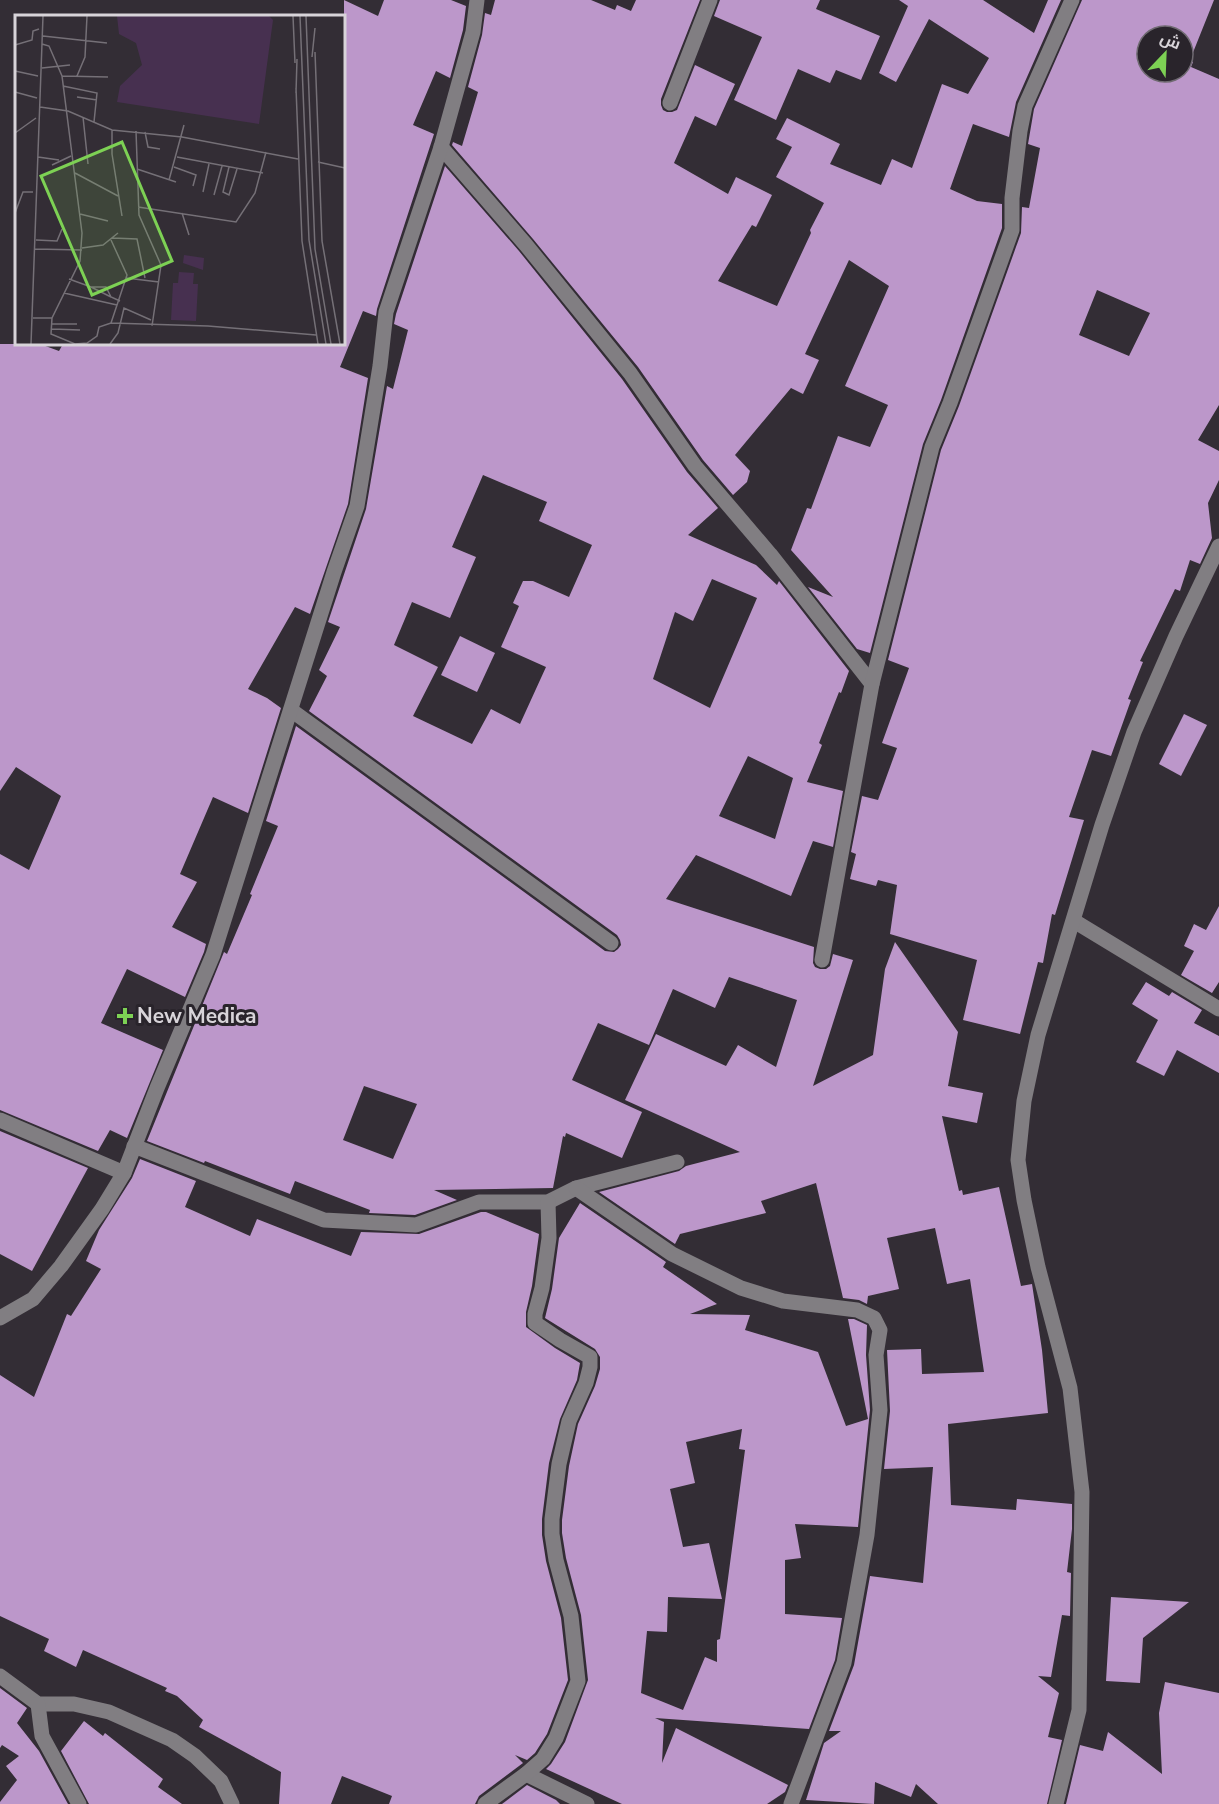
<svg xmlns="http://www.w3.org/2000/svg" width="1219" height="1804" font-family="'Nunito Sans',Cairo,sans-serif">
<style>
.building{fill:#bc97ca;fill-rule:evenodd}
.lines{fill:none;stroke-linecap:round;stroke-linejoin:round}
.minor{stroke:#817e82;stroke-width:15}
.poi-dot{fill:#7dd154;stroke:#29242b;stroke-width:2}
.labels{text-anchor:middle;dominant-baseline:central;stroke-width:6;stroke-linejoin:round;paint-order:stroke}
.poi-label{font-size:21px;font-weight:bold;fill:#d8d4d9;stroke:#29242b;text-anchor:start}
.inset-road{fill:none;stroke:#757077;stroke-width:1.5}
.view{fill:#7dd154;fill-opacity:0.15;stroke:#7dd154;stroke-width:3}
.inset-edge{fill:none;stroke:#d8d4d9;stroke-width:3}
</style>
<rect width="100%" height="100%" fill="#332d35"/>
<!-- building -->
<g class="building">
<polygon points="344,0 378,16 384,0 451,0 466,6 463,30 450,78 436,71 413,125 434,134 377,309 376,316 363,311 340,367 368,378 348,504 310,614 295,607 248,689 267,698 281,708 248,813 213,797 180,874 197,882 172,927 206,944 204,952 185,997 127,969 101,1023 163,1050 127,1138 110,1130 98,1151 0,1110 0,854 29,870 61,796 16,767 0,791 0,344 40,344 59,351 63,344 344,344"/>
<polygon points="495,0 591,0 615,10 617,5 631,11 636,0 700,0 661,99 661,105 663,110 667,112 672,112 677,110 695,65 735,84 716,126 695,116 674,163 728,194 736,177 772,195 756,227 752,225 718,281 777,306 811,233 810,230 824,203 776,177 792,147 776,139 787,118 840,144 830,164 881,185 892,159 912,168 942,84 968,94 989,58 929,19 896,82 879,73 908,6 899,0 983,0 1034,33 1048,0 1061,0 1016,102 1009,137 973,124 950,189 977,201 1002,204 1002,228 941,400 923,444 870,653 857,649 808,587 833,597 791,550 807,508 811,509 838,436 870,447 888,405 845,386 889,286 849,260 805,354 819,360 803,394 791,388 735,455 750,471 747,482 733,495 703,460 638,367 533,239 452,145 453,142 462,146 478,92 468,87 482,35 485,13 491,15"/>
<polygon points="720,0 820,0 816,9 880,36 861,80 836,70 830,83 798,69 776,120 734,100 762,37 714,16"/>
<path d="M1082,0H1214L1190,60L1193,62L1191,67L1219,79V405L1198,440L1219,451V480L1208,503L1212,538L1200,564L1190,560L1180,591L1175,589L1140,661L1143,662L1128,699L1131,700L1111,756L1092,750L1069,817L1084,820L1055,915L1052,914L1043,963L1038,962L1020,1034L963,1020L977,960L890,934L897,885L878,880L876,886L850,879L856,854L851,852L862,796L878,800L897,748L882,743L909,668L888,660L941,450L959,406L1021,233L1022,207L1029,208L1040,148L1028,144L1034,109ZM1147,36H1183V72H1147ZM1097,290L1150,313L1129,356L1079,335Z"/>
<path d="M445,166L519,251L622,379L687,472L718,508L688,535L756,565L777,585L779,581L849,671L841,693L839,692L819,743L822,745L807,782L843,791L833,847L813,841L791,896L696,855L666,899L814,947L813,963L815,967L820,969H826L830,966L833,954L853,960L813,1086L873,1055L885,969L895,942L958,1032L948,1086L983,1093L977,1123L942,1116L959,1191L962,1190L963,1195L999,1187L1021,1286L1032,1284L1042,1350L1048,1413L948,1424L951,1505L1016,1510L1017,1499L1072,1504V1529L1067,1572L1071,1573L1070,1616L1062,1615L1051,1677L1038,1676L1059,1693L1048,1737L1062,1740L1047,1804H938L916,1784L911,1797L875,1782L874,1804L806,1800L824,1743L841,1731H829L854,1665L870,1576L923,1583L933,1467L884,1469L890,1411L887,1350L921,1349L922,1374L984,1372L970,1279L947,1284L935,1228L887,1238L899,1289L868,1296L867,1304L859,1300L843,1298L816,1183L761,1201L766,1213L680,1234L675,1244L599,1192L679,1171L686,1166L740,1152L625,1100L656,1034L726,1066L738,1045L776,1067L797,1000L729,977L715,1008L673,989L649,1045L598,1023L572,1080L642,1112L622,1158L566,1133L565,1137L563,1136L553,1188L434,1190L457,1200L415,1215L369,1213L370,1210L295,1181L290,1194L205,1161L204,1163L147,1141L224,952L227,954L252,895L250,894L278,826L266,821L296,726L605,951L614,952L618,949L621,945L620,940L617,935L309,711L327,676L319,670L340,627L328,622L366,509L387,386L393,389L408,330L394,324L396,314ZM483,475L547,502L539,521L592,545L569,597L533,581H523L513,603L519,606L501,647L546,667L520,724L491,709L472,744L413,716L438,667L394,645L412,602L450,618L476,557L452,547ZM712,579L757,598L710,708L653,679L675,612L693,621ZM748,756L793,778L775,839L719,816ZM364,1086L417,1104L393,1159L343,1140Z"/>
<polygon points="460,636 495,653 477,692 441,675"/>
<polygon points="1184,714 1207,725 1181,776 1159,764"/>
<polygon points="1219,906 1219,982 1212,993 1181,975 1194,951 1184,946 1194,924 1206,930"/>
<polygon points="1146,982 1169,996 1172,992 1202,1010 1194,1023 1219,1036 1219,1073 1177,1050 1164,1076 1136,1062 1158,1020 1132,1004"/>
<polygon points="0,1131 88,1168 32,1271 0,1254"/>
<polygon points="140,1159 196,1181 185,1207 250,1236 257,1219 351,1256 361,1232 419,1234 481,1212 486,1212 539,1234 532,1286 526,1312 526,1327 555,1348 580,1363 577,1380 560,1419 549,1463 542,1519 542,1535 546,1561 561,1618 568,1680 547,1734 535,1753 527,1760 515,1755 523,1763 479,1796 475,1804 389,1804 392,1796 342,1776 331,1804 279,1804 281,1772 199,1727 203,1720 177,1696 165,1691 167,1688 83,1650 76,1667 44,1651 49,1639 0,1616 0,1375 34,1397 67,1314 71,1316 101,1269 86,1261 99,1230 132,1178"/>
<path d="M580,1203L666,1262L663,1267L717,1304L690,1314L750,1315L745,1330L818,1352L846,1426L868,1419L848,1319H854L867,1325L866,1355L870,1410L858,1527L795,1524L801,1558L785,1560V1614L842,1618L835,1660L809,1729L655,1718L664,1722L662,1763L676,1728L788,1785L785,1792L767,1804H622L546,1769L551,1764L565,1742L588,1680L581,1615L566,1558L562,1533V1520L569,1466L578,1424L595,1386L600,1369V1357L595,1349L545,1318L552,1289L559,1238ZM742,1429L739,1449L745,1450L720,1639L717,1640V1662L705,1657L683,1710L641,1693L647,1631L667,1632L668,1597L722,1599L709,1543L683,1547L670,1489L695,1483L686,1442Z"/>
<polygon points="1111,1597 1189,1602 1143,1638 1140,1683 1106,1681"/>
<polygon points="1165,1682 1219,1693 1219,1804 1066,1804 1080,1745 1103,1751 1108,1732 1162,1774 1159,1713"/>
<polygon points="0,1688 27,1708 17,1723 39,1751 68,1804 0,1804 0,1802 17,1780 6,1766 19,1756 2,1745 0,1748"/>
<polygon points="84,1721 103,1736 105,1733 163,1779 158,1787 182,1804 89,1804 61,1751"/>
<polygon points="527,1785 556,1800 560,1804 502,1804"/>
</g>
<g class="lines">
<!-- minor -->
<g class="minor">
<polyline points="670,103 710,0"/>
<polyline points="441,147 526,245 630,373 695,466 770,554 872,684"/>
<polyline points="291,710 611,943"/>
<polyline points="1074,921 1219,1009"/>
<polyline points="822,960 872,684 932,447 950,403 1012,230 1012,198 1020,131 1025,106 1072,0"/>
<polyline points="0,1120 124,1173"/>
<polyline points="134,1146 324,1220 416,1225 479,1202 548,1202 576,1188 677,1162"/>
<polyline points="576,1188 672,1254 741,1288 783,1301 857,1310 874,1318 880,1330 876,1355 880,1410 867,1535 844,1663 791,1804"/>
<polyline points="0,1318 33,1299 61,1266 102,1209 124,1173 157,1088 213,955 334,572 357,506 380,366 386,312 441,147 473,32 477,0"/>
<polyline points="0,1676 38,1704 74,1704 109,1712 172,1740 195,1756 221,1781 232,1804"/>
<polyline points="38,1704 42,1736 79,1804"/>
<polyline points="526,1774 587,1804"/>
<polyline points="485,1804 526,1774 543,1759 556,1738 578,1681 571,1616 556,1560 552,1534 552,1519 559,1464 569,1421 586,1383 590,1367 590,1357 560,1340 535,1323 535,1314 542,1288 549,1238 548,1202"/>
<polyline points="1056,1804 1079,1710 1082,1492 1070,1388 1038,1267 1024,1200 1018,1160 1024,1101 1038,1035 1102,825 1134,732 1176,636 1219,546"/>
</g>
</g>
<!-- markers -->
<path class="poi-dot" d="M122 1007h6v6h6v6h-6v6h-6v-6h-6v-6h6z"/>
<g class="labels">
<!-- poi labels -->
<g class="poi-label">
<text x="137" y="1016">New Medica</text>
</g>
</g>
<!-- overview -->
<g transform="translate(15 15)">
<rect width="330" height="330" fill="#332d35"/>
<path d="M102,1H254L258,5L244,109L102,87L105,71L127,50L121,28L104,19ZM169,240L189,243L188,255L168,248ZM164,257L179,258L178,269H183L181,306L156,305L158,268H163Z" fill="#473050"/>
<path class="inset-road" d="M278,1L280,48M285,1L294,225L311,329M291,1L300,234L316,329M28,21L92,28M27,29L34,31L47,61L67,218L65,246L37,303L36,319L60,329L72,328L82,321L84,312L96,308L193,311L301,320M0,30L17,25L18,16L24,14M300,37L307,226L325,329M297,42L300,13M27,53L55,50M0,56L23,61M47,61L93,62M62,61L70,42L72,1M48,71L82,78L79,107M281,73L287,226L303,329M0,77L22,83M281,78L282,44M62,82L82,85M25,92L53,96L97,115L167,122L283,144M68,102L73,149M97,115V139L107,201M121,116L124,200L146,250L137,311M130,117L133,132L145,134M0,118L21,103M23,142L44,145M162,142L248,158M303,147L330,153M37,150L56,141M159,152L181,160L178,171M214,152L208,177L214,180L222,154M122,154L161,167M60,158L103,181M154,165L169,110M188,177L194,149M199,180L207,151M123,192L221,207L240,178L251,137M0,198L8,177H18M167,198L174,220M65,199L93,206M97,223L122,224L130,263M21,225L42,226L47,214M96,225L112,260L96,308M67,233L88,230L103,218M20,234L67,235M111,263L144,267M54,264L76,272H91L96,282L105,286M76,272L96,282M49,278L102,290M18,303H37M37,309H62M37,314L65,315M16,329L28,1M95,329L103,318L109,293L136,305"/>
<path class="view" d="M107,127L157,246L77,280L26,161Z"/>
<rect width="330" height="330" class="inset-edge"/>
</g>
<!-- north arrow -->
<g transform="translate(1165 54) rotate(23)"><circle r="28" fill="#29242b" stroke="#6f6a71" stroke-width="1.5"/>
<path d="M0-4.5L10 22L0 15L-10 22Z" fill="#7dd154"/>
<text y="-9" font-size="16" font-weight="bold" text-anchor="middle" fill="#d8d4d9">ش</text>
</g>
</svg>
